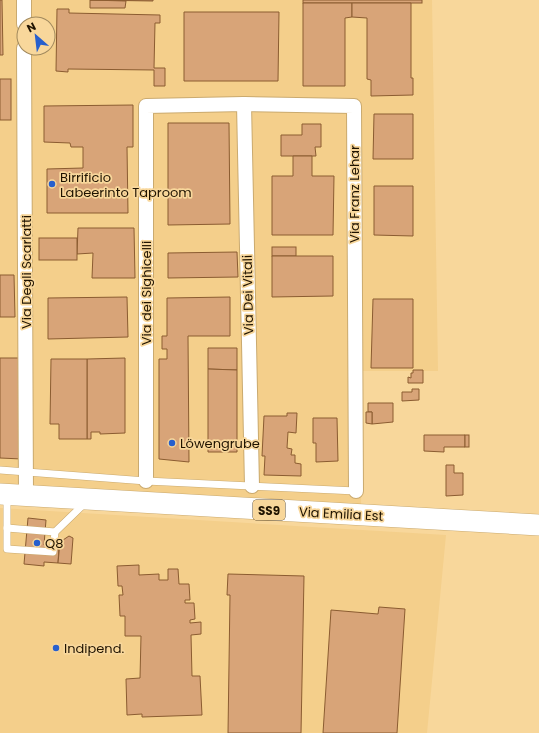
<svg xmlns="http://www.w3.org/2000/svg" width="539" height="733" font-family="Poppins,sans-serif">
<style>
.built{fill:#f4cf8b;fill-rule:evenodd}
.building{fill:#d8a478;stroke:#8b5c31}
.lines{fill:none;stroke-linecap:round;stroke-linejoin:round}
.service-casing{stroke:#caaa6f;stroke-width:8}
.minor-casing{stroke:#caaa6f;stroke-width:16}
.primary-casing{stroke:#caaa6f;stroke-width:22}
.service{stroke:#fff;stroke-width:7}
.minor{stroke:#fff;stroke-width:14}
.primary{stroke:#fff;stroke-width:21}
.poi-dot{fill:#275fcd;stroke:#f8d79b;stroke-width:1.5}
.labels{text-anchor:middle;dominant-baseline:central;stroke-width:3.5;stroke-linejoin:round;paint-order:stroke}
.shield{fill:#f8d79b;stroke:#604e2e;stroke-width:1}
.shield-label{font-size:12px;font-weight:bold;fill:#1f1300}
.poi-label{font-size:13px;fill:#1f1300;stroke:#f8d79b;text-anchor:start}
.street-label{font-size:13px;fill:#1f1300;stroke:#f8d79b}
</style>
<rect width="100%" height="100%" fill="#f8d79b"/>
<!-- built -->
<g class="built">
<path d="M0,0H432L438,371H362L361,510L0,488ZM24,24H48V48H24Z"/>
<polygon points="0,508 446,535 427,733 0,733"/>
</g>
<!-- building -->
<g class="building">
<polygon points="0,0 2,0 3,55 0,55"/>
<polygon points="90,0 126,1 125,8 90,8"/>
<polygon points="90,0 153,0 153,1"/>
<rect x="303" y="0" width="119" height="3"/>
<polygon points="303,3 352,3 352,17 345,18 345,86 303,86"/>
<polygon points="352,3 411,3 411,78 413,78 413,95 371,96 371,80 367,79 367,18 352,17"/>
<polygon points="57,9 69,9 69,13 160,15 160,23 155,23 154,68 165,68 165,86 154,86 154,70 68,69 68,72 56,71"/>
<polygon points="184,12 279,12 278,81 184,81"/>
<rect x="0" y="79" width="11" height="41"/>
<polygon points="133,105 133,147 127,147 128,213 47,213 47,169 83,168 83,147 71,147 70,143 44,142 44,106"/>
<polygon points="374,114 413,114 413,159 373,159"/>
<polygon points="168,123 229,123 230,224 168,225"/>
<polygon points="302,124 321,124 321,147 315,147 316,156 281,156 281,135 302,135"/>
<polygon points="293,156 312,156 312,176 334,176 333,235 272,235 272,176 293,176"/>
<polygon points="374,186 413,186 413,236 374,235"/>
<polygon points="78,228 134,228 135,278 92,278 93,253 77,254"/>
<rect x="39" y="238" width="38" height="22"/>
<rect x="272" y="247" width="24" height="9"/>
<polygon points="237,252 238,277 168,278 168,253"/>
<polygon points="272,256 333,256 333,296 272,297"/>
<polygon points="0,275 14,275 15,317 0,317"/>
<polygon points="127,297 128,337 48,339 48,298"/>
<polygon points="230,297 230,336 188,336 189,462 159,459 159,359 167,359 167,349 162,349 162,336 167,336 167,298"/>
<polygon points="373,299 413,299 413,368 371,368"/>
<polygon points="208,348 237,348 237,370 208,369"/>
<polygon points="0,358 24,358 22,459 0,458"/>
<polygon points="125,358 125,433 100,434 100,432 91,432 91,439 87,439 87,359"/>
<polygon points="51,359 87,359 87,439 59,439 59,424 50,424"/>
<polygon points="208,369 237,370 237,452 208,452"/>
<polygon points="413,370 423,370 423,383 408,383 408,377 411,378 411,373 413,373"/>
<polygon points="412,389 419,389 419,400 402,401 402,392 412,392"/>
<polygon points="368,403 393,403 393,422 372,424 372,412 368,412"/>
<polygon points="366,412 372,412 372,424 366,423"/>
<polygon points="287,413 297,413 296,433 288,432 287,448 292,449 291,455 295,455 295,463 301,464 301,476 264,475 265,456 262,456 264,416 287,416"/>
<polygon points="313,418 337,418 338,461 316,462 316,443 313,443"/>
<polygon points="424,435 465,435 465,447 444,447 444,452 424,451"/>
<rect x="465" y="435" width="4" height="12"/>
<polygon points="446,465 454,465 454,473 463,473 463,495 446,496"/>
<polygon points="28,518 46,520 44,545 59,546 58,563 44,562 44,566 24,564"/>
<polygon points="69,536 73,538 71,564 58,563 60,542"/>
<polygon points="139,565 139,575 159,574 159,580 168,580 168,569 178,569 179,584 189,584 190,600 185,600 185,603 194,603 195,619 190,620 190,623 201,622 201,634 191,635 192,676 200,676 202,715 142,717 142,714 127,715 126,679 140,678 141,636 125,636 125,616 120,616 119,595 123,595 122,586 118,586 117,566"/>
<polygon points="228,574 304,576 301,733 228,733 230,595 227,595"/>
<polygon points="379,607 405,609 397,733 323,733 331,610 378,614"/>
</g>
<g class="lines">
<!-- service casing -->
<g class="service-casing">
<g id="service">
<polyline points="0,470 146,481 356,491"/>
<polyline points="7,497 7,549 53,552 55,532 85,503"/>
<polyline points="7,528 55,532"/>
</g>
</g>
<!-- minor casing -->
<g class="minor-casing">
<g id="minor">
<polyline points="24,0 24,24"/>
<polyline points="24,48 26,496"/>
<polyline points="244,104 252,486"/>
<polyline points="146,481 146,106 244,104 354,106 356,491"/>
</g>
</g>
<!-- primary casing -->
<g class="primary-casing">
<polyline id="primary" points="0,494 539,525"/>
</g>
<!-- service -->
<use href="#service" class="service"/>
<!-- minor -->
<use href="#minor" class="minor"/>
<!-- primary -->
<use href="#primary" class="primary"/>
</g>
<!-- markers -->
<g class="poi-dot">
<circle cx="52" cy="184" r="4"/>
<circle cx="172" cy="443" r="4"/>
<circle cx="37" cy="543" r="4"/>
<circle cx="56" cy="648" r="4"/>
</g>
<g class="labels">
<!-- shield labels -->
<rect class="shield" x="253" y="500" width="32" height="20" rx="3"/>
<g class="shield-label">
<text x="269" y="510">SS9</text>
</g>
<!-- poi labels -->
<g class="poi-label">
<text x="60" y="177">Birrificio<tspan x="60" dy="15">Labeerinto Taproom</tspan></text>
<text x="180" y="443">Löwengrube</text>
<text x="45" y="543">Q8</text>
<text x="64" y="648">Indipend.</text>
</g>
<!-- street labels -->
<g class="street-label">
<text transform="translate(354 194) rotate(-90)">Via Franz Lehar</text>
<text transform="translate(26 272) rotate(-90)">Via Degli Scarlatti</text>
<text transform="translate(146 293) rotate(-90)">Via dei Sighicelli</text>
<text transform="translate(248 295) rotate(-91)">Via Dei Vitali</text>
<text transform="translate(341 514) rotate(3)">Via Emilia Est</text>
</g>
</g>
<!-- north arrow -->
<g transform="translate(36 36) rotate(332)"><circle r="19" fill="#f8d79b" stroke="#a1895d"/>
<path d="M0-3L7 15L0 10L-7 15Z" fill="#275fcd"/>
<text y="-6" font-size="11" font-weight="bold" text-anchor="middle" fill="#1f1300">N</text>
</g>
</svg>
